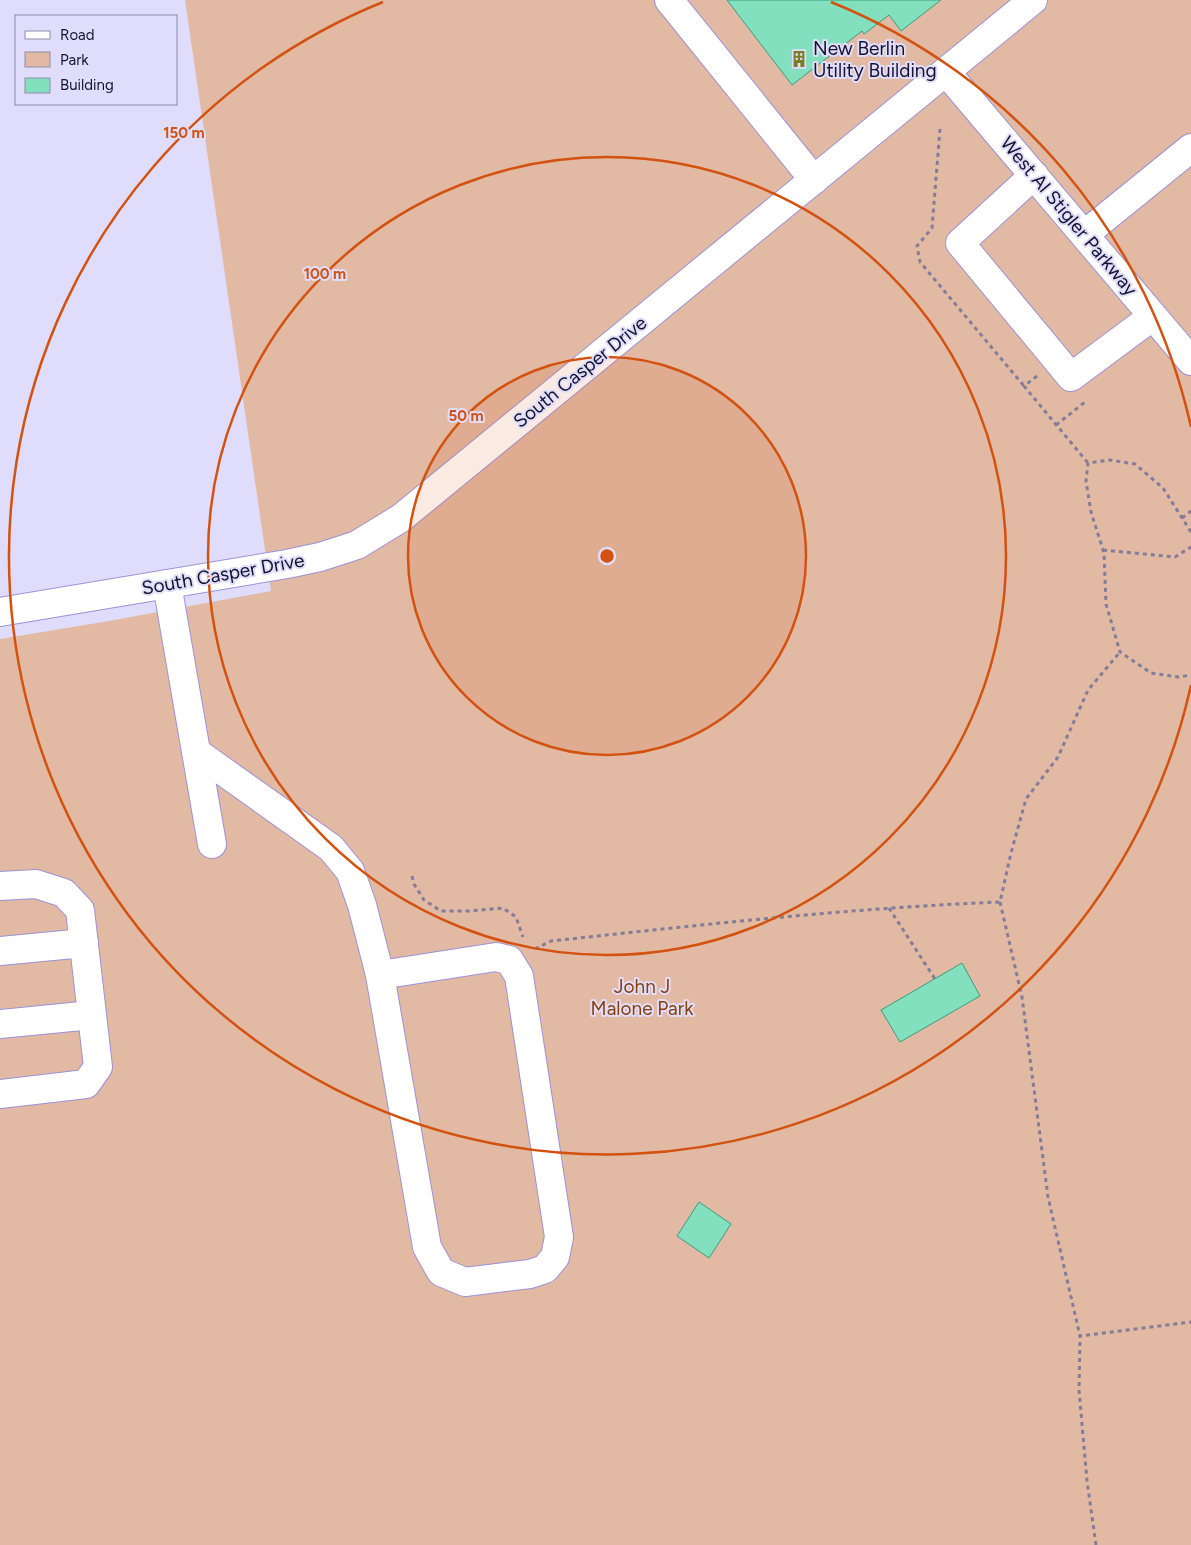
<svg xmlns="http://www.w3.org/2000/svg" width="1191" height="1545" font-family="Figtree,sans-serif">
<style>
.green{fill:#e2b9a3}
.building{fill:#82e0bf;stroke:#3a9c7e}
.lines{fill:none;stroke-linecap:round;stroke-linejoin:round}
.minor-casing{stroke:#9b92d9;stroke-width:30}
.path{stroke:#817d9a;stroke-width:3;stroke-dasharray:4 4;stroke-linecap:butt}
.minor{stroke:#fff;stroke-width:28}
.ring{fill:none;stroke:#d3520f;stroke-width:2.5}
.labels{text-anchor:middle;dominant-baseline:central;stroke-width:4;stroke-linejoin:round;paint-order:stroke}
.poi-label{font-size:19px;fill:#17122c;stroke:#e0ddfc;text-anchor:start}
.street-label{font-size:19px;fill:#17122c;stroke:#e0ddfc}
.park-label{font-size:19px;fill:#893e07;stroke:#e0ddfc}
.centre{fill:#d3520f;stroke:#e0ddfc;stroke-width:2.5}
.ring-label{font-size:15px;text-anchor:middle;font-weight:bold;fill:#d3520f;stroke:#e0ddfc;stroke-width:4;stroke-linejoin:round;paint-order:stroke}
</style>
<rect width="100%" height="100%" fill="#e0ddfc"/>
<!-- green -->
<polygon class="green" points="185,0 1191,0 1191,1545 0,1545 0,639 109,621 271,591"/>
<!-- building -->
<g class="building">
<polygon points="727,0 941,0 901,31 889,15 864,34 862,31 792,85"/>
<polygon points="962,963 980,996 900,1042 881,1010"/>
<polygon points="699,1202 731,1224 709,1258 677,1236"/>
</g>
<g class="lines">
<!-- minor casing -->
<g class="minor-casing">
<g id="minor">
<polyline points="669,0 814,180"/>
<polyline points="946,72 1191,361"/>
<polyline points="1034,175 960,243 1071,377 1153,316"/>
<polyline points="1085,234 1191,148"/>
<polyline points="167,584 212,844"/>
<polyline points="0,612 287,564 320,557 357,545 401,518 1033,0"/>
<polyline points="196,752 331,848 350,871 362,905 380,975 427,1247 441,1272 465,1282 530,1274 545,1269 555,1257 559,1237 519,976 509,960 496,957 380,975"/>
<polyline points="0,886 36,884 64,893 80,910 98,1067 86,1084 0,1094"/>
<polyline points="0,951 84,943"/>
<polyline points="0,1024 92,1015"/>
</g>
</g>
<!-- path -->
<g class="path">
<polyline points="940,129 932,228 917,246 920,262 1024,386"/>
<polyline points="1037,376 1024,386 1088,463"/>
<polyline points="1056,425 1085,402"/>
<polyline points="1182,518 1191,511"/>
<polyline points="1191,532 1163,488 1135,464 1110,460 1088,463 1086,481 1091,512 1104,553 1106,604 1120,652 1151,673 1178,677 1191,675"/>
<polyline points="1103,550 1175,557 1191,547"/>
<polyline points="412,876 414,884 424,900 441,911 469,911 503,908 516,917 523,937"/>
<polyline points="1000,902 1022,997 1048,1197 1080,1336"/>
<polyline points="889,908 935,979"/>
<path d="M535,949L551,941C700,925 850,908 1000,902L1011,853L1026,799L1058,757L1088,690L1120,652"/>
<polyline points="1096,1545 1087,1481 1079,1390 1080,1336 1191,1322"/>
</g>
<!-- minor -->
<use href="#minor" class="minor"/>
</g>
<!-- distance rings -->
<circle cx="607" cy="556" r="199" fill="#d3520f" fill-opacity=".12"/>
<g class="ring">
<circle cx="607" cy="556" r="199"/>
<circle cx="607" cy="556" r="399"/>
<path d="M1191 685A598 598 0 1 1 383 2M831 2A598 598 0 0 1 1191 427"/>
</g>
<!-- icons -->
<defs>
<g id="building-bare" transform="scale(1.35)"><path d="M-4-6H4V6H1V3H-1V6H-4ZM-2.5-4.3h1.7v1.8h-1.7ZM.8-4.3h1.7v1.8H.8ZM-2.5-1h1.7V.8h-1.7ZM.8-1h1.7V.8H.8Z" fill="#7d7d26" stroke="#e0ddfc" stroke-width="2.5" paint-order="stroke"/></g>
</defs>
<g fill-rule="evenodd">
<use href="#building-bare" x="799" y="59"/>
</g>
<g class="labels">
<!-- poi labels -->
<g class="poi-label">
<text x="813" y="48">New Berlin<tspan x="813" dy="22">Utility Building</tspan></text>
</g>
<!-- street labels -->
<g class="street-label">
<text transform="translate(1069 216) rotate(50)">West Al Stigler Parkway</text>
<text transform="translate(580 372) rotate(-39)">South Casper Drive</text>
<text transform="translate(223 574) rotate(-10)">South Casper Drive</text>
</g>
<!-- park labels -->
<g class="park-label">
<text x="642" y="986">John J<tspan x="642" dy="22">Malone Park</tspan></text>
</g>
</g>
<circle cx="607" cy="556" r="8" class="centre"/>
<g class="ring-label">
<text x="184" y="138">150 m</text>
<text x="325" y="279">100 m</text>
<text x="466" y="421">50 m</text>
</g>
<!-- legend -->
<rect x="15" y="15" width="162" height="90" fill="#e0ddfc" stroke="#908ca9"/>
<rect x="25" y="31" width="25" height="8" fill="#ffffff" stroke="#908ca9"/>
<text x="60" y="40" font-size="15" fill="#17122c">Road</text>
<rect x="25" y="52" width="25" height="15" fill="#e2b9a3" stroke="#908ca9"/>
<text x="60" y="65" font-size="15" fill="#17122c">Park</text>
<rect x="25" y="78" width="25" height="15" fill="#82e0bf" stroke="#908ca9"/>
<text x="60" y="90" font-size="15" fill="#17122c">Building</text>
</svg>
